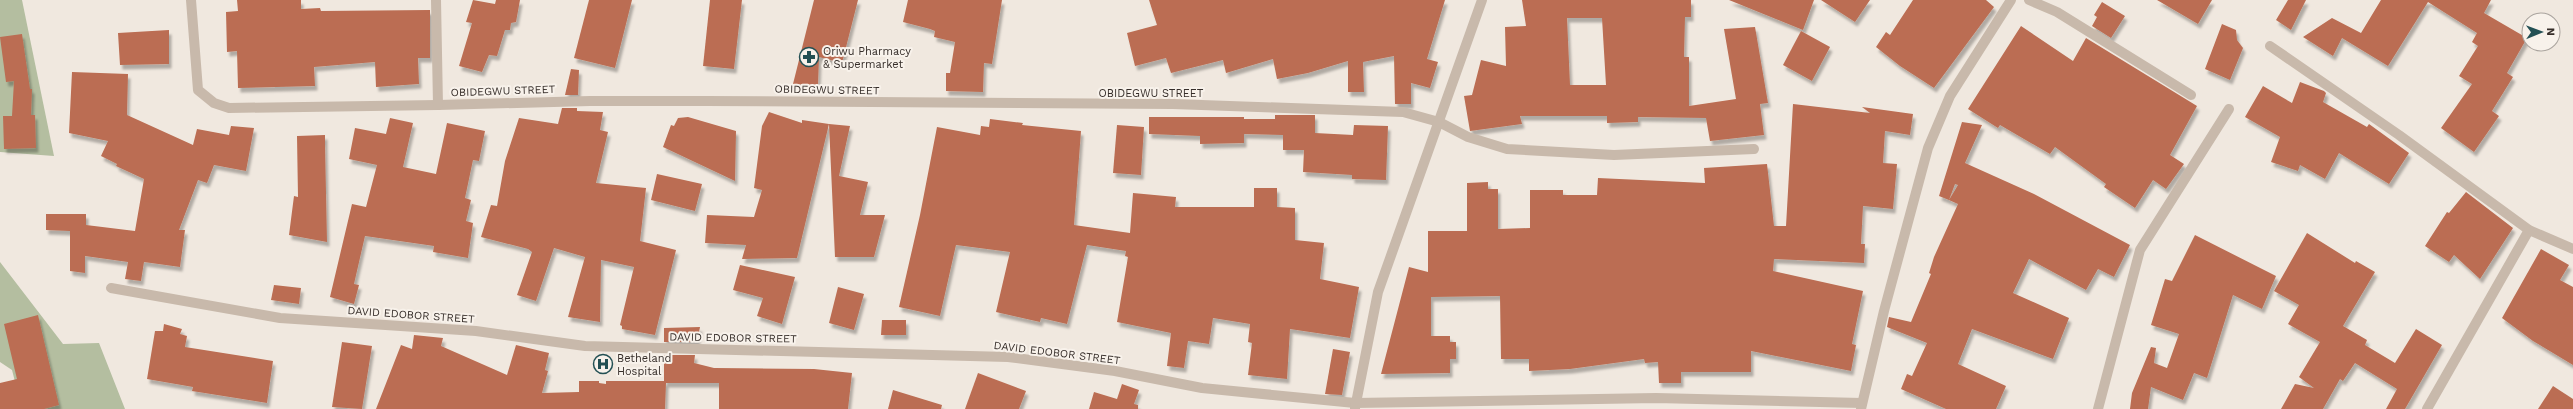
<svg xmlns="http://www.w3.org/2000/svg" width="2573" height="409" font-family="'Work Sans',sans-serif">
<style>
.green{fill:#b4bea0}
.building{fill:#bb6d52;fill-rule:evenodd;filter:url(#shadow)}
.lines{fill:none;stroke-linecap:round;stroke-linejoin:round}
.minor{stroke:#c8b9ab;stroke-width:10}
.labels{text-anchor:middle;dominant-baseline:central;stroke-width:4;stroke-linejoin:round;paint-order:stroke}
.poi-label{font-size:11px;fill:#362e2a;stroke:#f8f2eb;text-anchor:start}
.street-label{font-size:11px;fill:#362e2a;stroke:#f8f2eb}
</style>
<defs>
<filter id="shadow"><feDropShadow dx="2.5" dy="4.5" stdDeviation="1" flood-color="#0004"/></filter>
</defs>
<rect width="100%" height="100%" fill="#f0e8df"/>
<!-- green -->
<g class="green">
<polygon points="0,0 22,0 54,156 0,152"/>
<polygon points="0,262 63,344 99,343 125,409 22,409 12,370 0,362"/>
</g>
<!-- building -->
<g class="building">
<polygon points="237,0 301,0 301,9 320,8 321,11 430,10 430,58 418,58 419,84 376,87 375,62 314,67 315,86 238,88 237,51 227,52 226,12 238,11"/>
<polygon points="473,0 495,4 496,0 520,0 516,22 511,23 510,30 505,30 497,56 489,55 482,72 459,66 472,23 466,22"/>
<polygon points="589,0 632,0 615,68 574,58"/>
<polygon points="710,0 742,0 734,69 703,66"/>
<polygon points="814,0 858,0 842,63 819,57 818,85 793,84"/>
<polygon points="908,0 1002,0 992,64 984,63 983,92 946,91 946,73 950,73 955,42 934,37 935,31 930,29 903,22"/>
<polygon points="1149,0 1445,0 1427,59 1438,62 1430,88 1411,83 1411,104 1395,104 1394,56 1363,62 1364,92 1348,92 1348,61 1308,73 1277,79 1273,59 1226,73 1223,60 1171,73 1166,58 1135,66 1127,33 1157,25"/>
<path d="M1522,0H1691V17H1685L1684,57H1689V106L1736,99L1724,29L1755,27L1768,103L1760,104L1764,135L1710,141L1706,118L1638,117V122L1607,123V116H1520L1522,124L1470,131L1464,96L1472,95L1481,60L1506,66L1505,27L1526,26ZM1567,18H1602L1606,85H1570Z"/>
<polygon points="1729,0 1814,0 1803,30"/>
<polygon points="1821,0 1870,0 1855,22"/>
<polygon points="1913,0 1986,0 1994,7 1934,88 1900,66 1876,47 1886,32 1890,35"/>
<polygon points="2157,0 2212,0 2198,24"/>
<polygon points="2288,0 2306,0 2291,30 2276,20"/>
<polygon points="2381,0 2491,0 2484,13 2527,38 2507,73 2513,77 2492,111 2499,116 2474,152 2441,128 2472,84 2459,76 2478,46 2472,42 2477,33 2428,2 2388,66 2342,38 2333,56 2303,37 2332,18 2361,33"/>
<polygon points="2102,2 2125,16 2111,38 2092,26 2097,17 2094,15"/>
<polygon points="2222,24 2236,30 2237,40 2243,48 2230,80 2205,69"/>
<polygon points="2021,26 2073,61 2086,38 2197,106 2170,155 2184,164 2166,189 2153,180 2135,208 2104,187 2106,184 2055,147 2050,154 2000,125 1998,128 1968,109"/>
<polygon points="169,30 169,64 120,65 118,33"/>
<polygon points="1801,31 1830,47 1812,81 1783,65"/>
<polygon points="22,34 30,89 32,89 31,115 35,115 36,148 4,149 3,116 12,116 14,81 6,82 0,37"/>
<polygon points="571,69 579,70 578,95 565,95"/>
<polygon points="72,72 128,74 127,115 193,145 197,129 229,135 231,126 254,128 246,171 214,165 207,183 198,180 179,230 185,230 180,267 144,262 141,281 125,279 128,262 85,256 85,273 70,271 70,231 46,230 46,214 86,214 86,225 135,231 144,179 116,166 117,164 101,156 108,141 69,133"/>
<polygon points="2300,82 2324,91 2326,93 2323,102 2367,127 2369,124 2409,153 2389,184 2339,153 2325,179 2300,165 2298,171 2271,162 2280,137 2245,117 2263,86 2292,103"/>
<polygon points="1793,104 1870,113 1862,107 1913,114 1910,135 1885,131 1883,163 1897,164 1893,209 1863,206 1861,244 1865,244 1864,263 1774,259 1773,271 1863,291 1852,344 1856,345 1851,371 1751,351 1751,372 1681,372 1681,383 1659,383 1658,362 1645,363 1644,359 1570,369 1529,371 1529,359 1501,359 1500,296 1431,297 1431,336 1450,336 1450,342 1456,342 1456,359 1450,359 1450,373 1381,374 1409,267 1428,272 1428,231 1467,231 1467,183 1488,182 1488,189 1498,189 1498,229 1530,228 1530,190 1563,190 1563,195 1597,195 1598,178 1705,183 1704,168 1767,164 1774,226 1786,226"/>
<polygon points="562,108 577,108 577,111 603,112 600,130 608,132 596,183 646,188 640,241 676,250 655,335 622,329 622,326 620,325 634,267 601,260 600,322 568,317 585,257 554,248 536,301 517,295 532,252 528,249 481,237 491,205 497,206 505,161 519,118 558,124"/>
<polygon points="769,112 802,123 802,120 829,124 797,258 742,259 746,245 705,243 707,215 754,217 762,190 754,188 762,126"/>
<polygon points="1275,115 1315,115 1315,133 1353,135 1354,125 1388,126 1386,180 1352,179 1352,175 1303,172 1304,150 1283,150 1283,135 1244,134 1244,143 1200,144 1200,136 1149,134 1149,117 1244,117 1244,119 1275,119"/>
<polygon points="688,117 736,131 735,181 663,147 671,125 674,126 678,118"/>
<polygon points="390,118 413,123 403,167 436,174 447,123 485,131 479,161 473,160 465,198 471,200 466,221 473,223 468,258 433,252 434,246 365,236 354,284 359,285 354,304 330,297 352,204 366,207 377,165 349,159 355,128 386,134"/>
<polygon points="990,119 1023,123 1022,125 1081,131 1074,225 1130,233 1133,193 1176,197 1175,207 1254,207 1254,188 1277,188 1277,207 1295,208 1295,240 1324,243 1320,279 1359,287 1350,338 1290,329 1287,379 1248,375 1252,343 1248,342 1250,324 1213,318 1209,344 1188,341 1184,368 1167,366 1171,333 1117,322 1128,257 1125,256 1126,251 1087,245 1067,324 1041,318 1040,322 996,312 1010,252 956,245 940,316 899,307 920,215 937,127 980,135 981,126 989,127"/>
<polygon points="1962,122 1982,125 1965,163 2034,194 2130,245 2114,277 2098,269 2086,290 2029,259 2013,293 2069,318 2053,359 1972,329 1958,364 2006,386 1996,409 1946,409 1901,389 1907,374 1912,376 1927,343 1887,327 1889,317 1911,322 1931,274 1929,273 1934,257 1958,204 1949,200 1958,185 1955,184 1949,200 1939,196"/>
<polygon points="829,124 850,126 839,176 868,182 860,215 885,215 874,257 835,257"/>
<polygon points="1117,125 1144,127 1141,175 1113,173"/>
<polygon points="325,135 325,145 327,242 289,235 294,196 298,197 297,136"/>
<polygon points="657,174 702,184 695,211 651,200"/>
<polygon points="2466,192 2513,228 2480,279 2454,255 2449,262 2425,246 2447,212 2449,213"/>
<polygon points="2307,233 2355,263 2356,261 2375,272 2343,326 2367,340 2365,345 2395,363 2416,329 2442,345 2405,409 2386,409 2397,389 2355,363 2343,381 2340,379 2323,409 2281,409 2295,384 2314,388 2299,377 2320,342 2288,324 2299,305 2274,291"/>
<polygon points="2195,235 2276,276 2262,309 2233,295 2207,378 2194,373 2183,400 2151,387 2148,409 2130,409 2132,393 2151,347 2156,348 2154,363 2167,368 2179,334 2151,325 2165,279 2172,281"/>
<polygon points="2541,249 2569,265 2560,280 2573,287 2573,365 2533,341 2502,318"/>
<polygon points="740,265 795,277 782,324 757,316 763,298 733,290"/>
<polygon points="274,285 301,288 299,304 271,300"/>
<polygon points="838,287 864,294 854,330 829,323"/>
<polygon points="38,315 59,405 44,409 0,409 0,383 17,379 4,324"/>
<polygon points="882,320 906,320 906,335 881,335"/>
<polygon points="164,324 182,329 180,334 187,336 185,347 273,361 267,403 192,391 193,387 147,379 155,331 163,331"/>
<polygon points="700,327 697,342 664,342 664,328"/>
<polygon points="414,335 443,338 441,346 507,375 516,345 549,353 545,370 548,371 542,393 579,392 579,381 599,381 599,383 606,384 606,381 664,381 664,355 695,355 694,363 714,368 814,369 852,373 848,409 719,409 719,383 666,383 665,409 376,409 401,345 412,349"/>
<polygon points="342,342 372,346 362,409 332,407"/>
<polygon points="1333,349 1350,352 1342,395 1325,394"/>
<polygon points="978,373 1026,391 1019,409 965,409"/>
<polygon points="1122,384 1139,390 1134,404 1138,405 1138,409 1089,409 1094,392 1117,399"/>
<polygon points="2553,386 2573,399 2573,409 2538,409"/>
<polygon points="893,390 942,405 941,409 888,409"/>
</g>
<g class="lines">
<!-- minor -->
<g class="minor">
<polyline points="191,0 198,90 214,103 229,108 438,105 590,101 706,101 1173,104 1403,112 1439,122 1468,137 1507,149 1614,155 1754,149"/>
<polyline points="436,0 438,105"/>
<polyline points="2029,0 2057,12 2191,95"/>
<polyline points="2270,46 2399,135 2529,230 2573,249"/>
<polyline points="111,288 280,318 476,331 585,346 1008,357 1115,371 1202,388 1355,403 1656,398 1862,403"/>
<polyline points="1355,408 1378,292 1482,0"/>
<polyline points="1861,409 1884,311 1928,148 1950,96 2011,0"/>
<polyline points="2098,409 2140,250 2229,109"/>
<polyline points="2427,409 2529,230"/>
</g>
</g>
<!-- icons -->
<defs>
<g id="pharmacy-ring" transform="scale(1)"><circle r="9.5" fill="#f8f2eb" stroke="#235054" stroke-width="1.5"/><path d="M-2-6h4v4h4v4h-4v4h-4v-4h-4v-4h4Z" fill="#235054"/></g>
<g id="hospital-ring" transform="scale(1)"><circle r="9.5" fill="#f8f2eb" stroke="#235054" stroke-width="1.5"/><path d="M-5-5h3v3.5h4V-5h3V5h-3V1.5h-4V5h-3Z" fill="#235054"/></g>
</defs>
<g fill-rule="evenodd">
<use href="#pharmacy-ring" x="809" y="57"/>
<use href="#hospital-ring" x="603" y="364"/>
</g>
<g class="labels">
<!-- poi labels -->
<g class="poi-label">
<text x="823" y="51">Oriwu Pharmacy<tspan x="823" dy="13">&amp; Supermarket</tspan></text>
<text x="617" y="358">Betheland<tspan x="617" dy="13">Hospital</tspan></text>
</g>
<!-- street labels -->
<g class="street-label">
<text transform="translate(827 90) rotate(1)">OBIDEGWU STREET</text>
<text transform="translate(503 91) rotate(-2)">OBIDEGWU STREET</text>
<text x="1151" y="93">OBIDEGWU STREET</text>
<text transform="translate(411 315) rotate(4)">DAVID EDOBOR STREET</text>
<text transform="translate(733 338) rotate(1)">DAVID EDOBOR STREET</text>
<text transform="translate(1057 353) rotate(7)">DAVID EDOBOR STREET</text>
</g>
</g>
<!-- north arrow -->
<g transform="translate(2541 32) rotate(89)"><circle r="19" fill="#f8f2eb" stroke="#aaa49e"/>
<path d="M0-3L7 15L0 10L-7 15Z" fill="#235054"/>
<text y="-6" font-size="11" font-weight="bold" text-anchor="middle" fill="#362e2a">N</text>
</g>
</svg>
